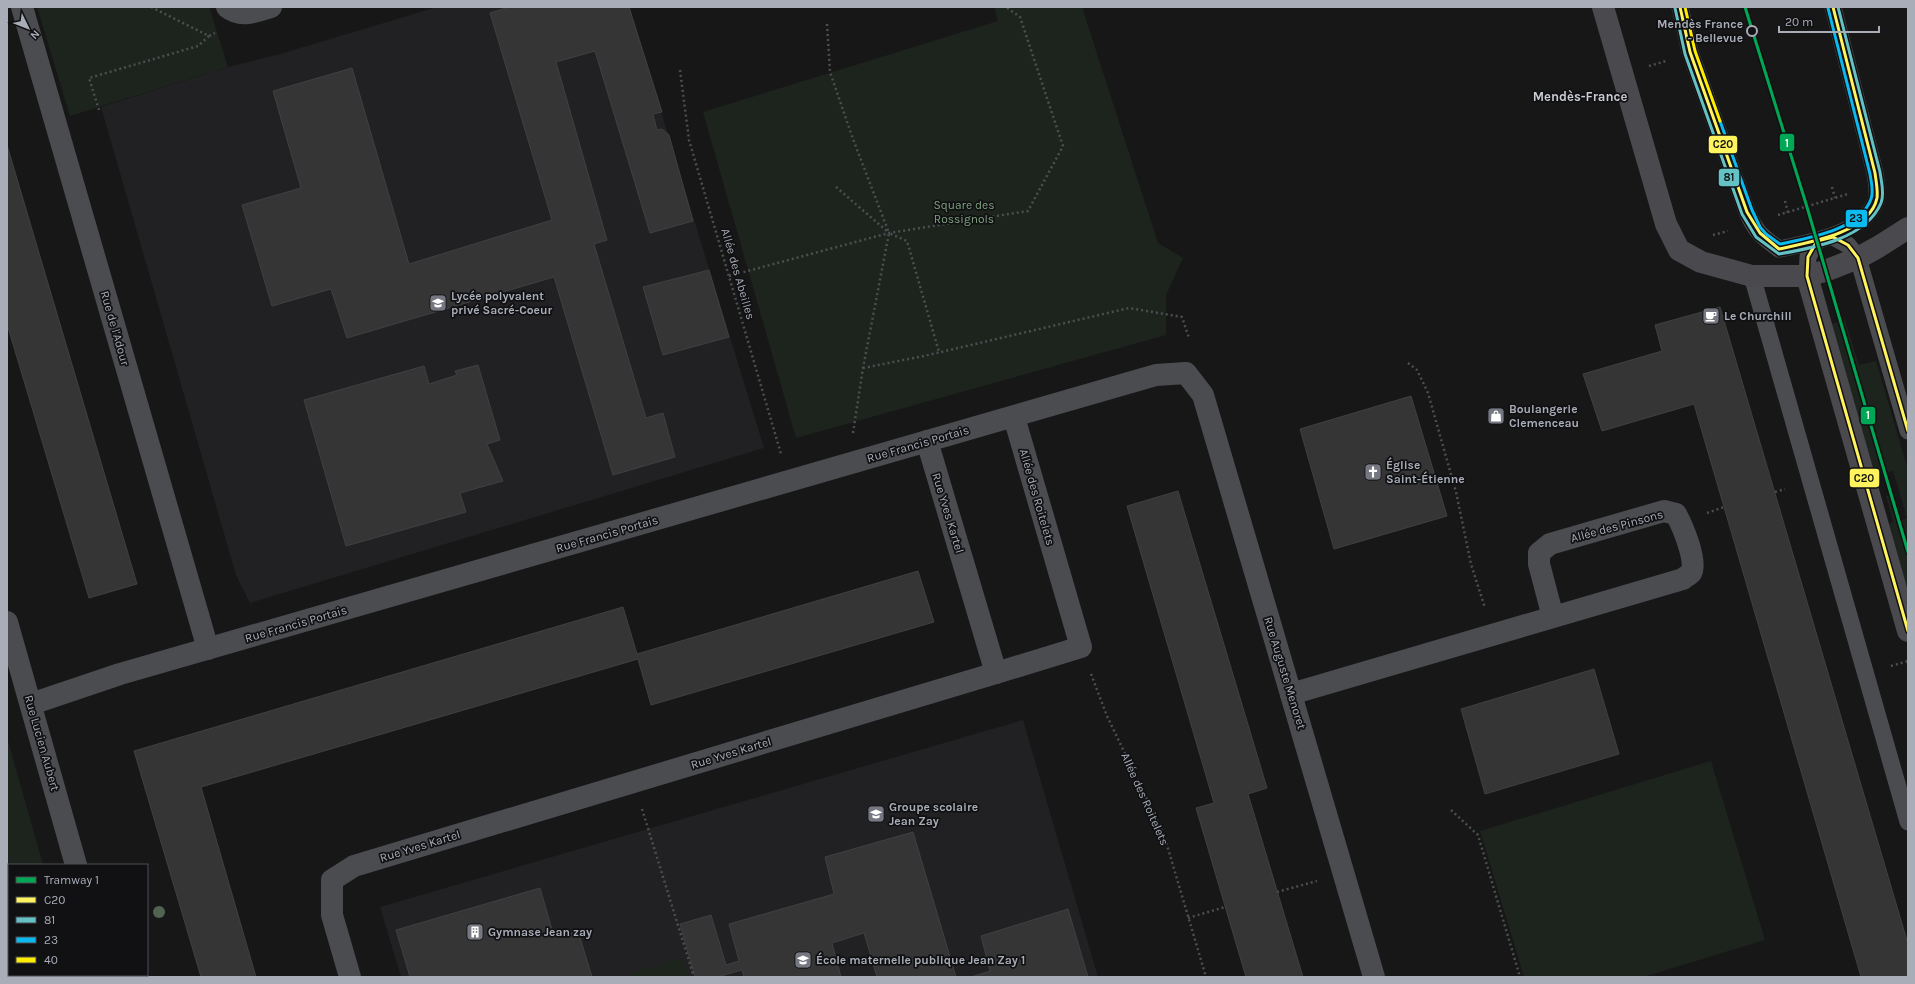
<svg xmlns="http://www.w3.org/2000/svg" width="1915" height="984" font-family="Karla,sans-serif">
<style>
.built{fill:#212123}
.green{fill:#1d241e}
.building{fill:#353536;stroke:#3f4043}
.lines{fill:none;stroke-linecap:round;stroke-linejoin:round}
.path{stroke:#4d4e52;stroke-width:2.5;stroke-dasharray:2 3;stroke-linecap:butt}
.lane{stroke:#4b4c50;stroke-width:17}
.street{stroke:#4b4c50;stroke-width:22}
.secondary{stroke:#4a4a4e;stroke-width:22}
.bus-1-casing{stroke:#111113;stroke-width:6}
.bus-2-casing{stroke:#111113;stroke-width:6}
.bus-3-casing{stroke:#111113;stroke-width:6}
.bus-4-casing{stroke:#111113;stroke-width:6}
.bus-1{stroke:#fff45e;stroke-width:3}
.bus-2{stroke:#65c2c4;stroke-width:3}
.bus-3{stroke:#0bbbef;stroke-width:3}
.bus-4{stroke:#ffed00;stroke-width:3}
.tram-1-casing{stroke:#111113;stroke-width:6}
.tram-1{stroke:#00a754;stroke-width:3}
.tree{fill:#506451}
.stop-dot{fill:#111113;stroke:#a8adb8;stroke-width:2}
.labels{text-anchor:middle;dominant-baseline:central;stroke-width:3.5;stroke-linejoin:round;paint-order:stroke}
.stop-label{font-size:12px;font-weight:bold;fill:#a8adb8;stroke:#111113;text-anchor:end}
.park-label{font-size:12px;fill:#7fa381;stroke:#111113}
.street-label{font-size:12px;fill:#a8adb8;stroke:#111113}
.poi-label{font-size:12px;font-weight:bold;fill:#a8adb8;stroke:#111113;text-anchor:start}
.neighbourhood-label{font-size:13px;font-weight:bold;fill:#c9ccd4;stroke:#111113}
.line-badge{stroke:#111113;stroke-width:1.5}
.badge-label{font-size:11px;text-anchor:middle;font-weight:bold;fill:#fff}
.pale-badge-label{font-size:11px;text-anchor:middle;font-weight:bold;fill:#111}
</style>
<rect width="100%" height="100%" fill="#171717"/>
<!-- built -->
<g class="built">
<polygon points="437,7 629,7 764,448 250,603 236,575 101,107 228,67 280,54"/>
<polygon points="1023,720 1098,977 401,977 380,907"/>
</g>
<!-- green -->
<g class="green">
<polygon points="37,7 209,7 228,67 70,116"/>
<polygon points="994,7 1082,7 1158,243 1183,258 1166,295 1166,335 796,438 703,112 998,21"/>
<polygon points="1845,320 1859,365 1876,361 1908,470 1908,591 1888,524 1893,522 1886,496 1892,495 1900,521 1907,518 1893,471 1875,476 1830,324"/>
<polygon points="7,737 43,865 9,865 9,975 74,975 74,977 7,976"/>
<polygon points="1711,761 1765,940 1643,977 1524,977 1480,831"/>
<polygon points="683,958 689,977 633,977 632,973"/>
</g>
<!-- building -->
<g class="building">
<polygon points="509,7 629,7 662,112 653,114 657,130 662,129 669,135 693,221 650,233 595,51 556,62 607,240 594,244 646,418 663,413 675,457 613,475 554,277 347,338 331,289 272,306 242,205 301,188 273,91 352,68 409,264 552,220 490,13"/>
<polygon points="7,145 137,584 89,598 7,324"/>
<polygon points="709,270 729,337 663,355 643,287"/>
<polygon points="1720,307 1908,944 1908,977 1861,977 1694,404 1602,431 1583,374 1662,351 1655,325"/>
<polygon points="478,365 500,440 487,444 503,481 460,493 466,512 346,546 304,400 424,366 429,384 457,375 455,371"/>
<polygon points="1411,396 1447,516 1334,549 1300,429"/>
<polygon points="1178,491 1267,788 1248,794 1303,977 1246,977 1196,808 1214,803 1127,506"/>
<polygon points="918,571 934,622 651,705 638,659 201,787 256,977 201,977 134,751 623,607 637,654"/>
<polygon points="1594,669 1619,754 1485,794 1461,709"/>
<polygon points="913,832 956,977 877,977 864,933 832,943 841,977 744,977 742,970 717,977 695,977 680,924 711,915 726,965 739,961 729,924 834,894 825,857"/>
<polygon points="540,888 553,933 561,931 562,936 578,931 592,977 410,977 396,930"/>
<polygon points="1068,909 1088,977 971,977 990,971 981,936"/>
</g>
<g class="lines">
<!-- path -->
<g class="path">
<polyline points="151,7 209,36 215,33"/>
<polyline points="827,24 830,72 853,139 889,233"/>
<polyline points="1649,66 1666,61"/>
<polyline points="680,70 689,140 781,454"/>
<polyline points="99,110 89,78 198,46 209,36"/>
<polyline points="836,187 888,232"/>
<polyline points="1832,187 1835,198"/>
<polyline points="1785,201 1788,213"/>
<polyline points="1778,215 1848,194"/>
<polyline points="1713,235 1728,231"/>
<polyline points="729,276 889,233 1028,211 1063,146 1020,17 1006,7"/>
<polyline points="1408,363 1417,370 1428,393 1456,492 1471,564 1485,608"/>
<polyline points="863,368 924,356 1129,308 1182,317 1189,338"/>
<polyline points="853,433 863,368 889,233 907,241 939,352"/>
<polyline points="1775,492 1785,489"/>
<polyline points="1707,513 1724,507"/>
<polyline points="1891,666 1908,661"/>
<polyline points="1091,674 1107,716 1164,835 1206,977"/>
<polyline points="642,809 694,977"/>
<polyline points="1451,810 1478,835 1520,977"/>
<polyline points="1277,892 1317,881"/>
<polyline points="1188,918 1225,907"/>
</g>
<!-- lane -->
<g class="lane">
<path d="M1680,7L1690,52L1747,212C1756,232 1761,236 1779,249C1809,243 1863,234 1876,201C1879,193 1876,182 1875,173L1833,7"/>
<polyline points="1833,237 1848,245 1858,258 1908,431"/>
<polyline points="1752,276 1908,822"/>
<polyline points="1807,276 1808,257 1817,241"/>
</g>
<!-- street -->
<g class="street">
<polyline points="22,7 208,649"/>
<path d="M227,7C241,18 255,12 271,7"/>
<polyline points="7,622 76,865"/>
<polyline points="996,673 1081,647 1014,417"/>
<path d="M1291,694L1683,579C1685,577 1689,575 1691,573C1698,562 1682,525 1676,514L1664,511L1550,544L1539,553V564L1553,617"/>
<polyline points="31,704 120,674 1156,375 1186,373 1203,395 1374,977"/>
<polyline points="107,975 108,977"/>
<polyline points="350,977 332,915 332,880 354,866 996,673 927,441"/>
</g>
<!-- secondary -->
<g class="secondary">
<polyline points="1603,7 1666,224 1679,250 1701,262 1752,276 1807,276 1825,271 1858,258 1878,247 1908,228"/>
<polyline points="1807,276 1908,631"/>
</g>
<!-- bus-1 casing -->
<g class="bus-1-casing">
<g id="bus-1">
<path d="M1680,7L1690,52L1747,212L1760,233L1779,249C1807,243 1870,233 1877,198C1878,190 1876,181 1875,173L1833,7"/>
<polyline points="1908,431 1858,258 1848,245 1833,237 1817,241 1808,257 1807,276 1908,631"/>
</g>
</g>
<!-- bus-2 casing -->
<g class="bus-2-casing">
<path id="bus-2" d="M1675,8L1685,54L1742,214L1756,237L1779,254C1813,248 1866,239 1881,203C1885,193 1881,181 1880,172L1838,7"/>
</g>
<!-- bus-3 casing -->
<g class="bus-3-casing">
<path id="bus-3" d="M1720,121L1752,210L1760,227L1766,234L1780,244C1808,238 1860,230 1871,199C1874,191 1871,181 1870,174L1828,8"/>
</g>
<!-- bus-4 casing -->
<g class="bus-4-casing">
<polyline id="bus-4" points="1685,7 1695,51 1720,121"/>
</g>
<!-- bus-1 -->
<use href="#bus-1" class="bus-1"/>
<!-- bus-2 -->
<use href="#bus-2" class="bus-2"/>
<!-- bus-3 -->
<use href="#bus-3" class="bus-3"/>
<!-- bus-4 -->
<use href="#bus-4" class="bus-4"/>
<!-- tram-1 casing -->
<g class="tram-1-casing">
<polyline id="tram-1" points="1745,7 1807,207 1908,552"/>
</g>
<!-- tram-1 -->
<use href="#tram-1" class="tram-1"/>
</g>
<!-- trees -->
<circle class="tree" cx="159" cy="912" r="6"/>
<!-- icons -->
<defs>
<g id="school-square" transform="scale(0.9)"><rect x="-9" y="-9" width="18" height="18" rx="4" fill="#757880" stroke="#111113"/><path d="M0-5L7-2L0 1L-7-2ZM-4 1L0 2.5L4 1V4Q0 6-4 4Z" fill="#fff"/></g>
<g id="cafe-square" transform="scale(0.9)"><rect x="-9" y="-9" width="18" height="18" rx="4" fill="#757880" stroke="#111113"/><path d="M-5.5-4.5H6V0H3Q3 3.5 0 3.5H-2.5Q-5.5 3.5-5.5 0ZM3-3.2v2h1.7v-2ZM-6 4.5H4V6H-6Z" fill="#fff"/></g>
<g id="shop-square" transform="scale(0.9)"><rect x="-9" y="-9" width="18" height="18" rx="4" fill="#757880" stroke="#111113"/><path d="M-5-2.5h2.3a2.7 3.5 0 0 1 5.4 0H5L5.5 6h-11ZM-1.5-2.5h3a1.5 2.3 0 0 0-3 0Z" fill="#fff"/></g>
<g id="church-square" transform="scale(0.9)"><rect x="-9" y="-9" width="18" height="18" rx="4" fill="#757880" stroke="#111113"/><path d="M-1.2-6h2.4v3.5h3.3v2.4h-3.3V6h-2.4V-.1h-3.3v-2.4h3.3Z" fill="#fff"/></g>
<g id="building-square" transform="scale(0.9)"><rect x="-9" y="-9" width="18" height="18" rx="4" fill="#757880" stroke="#111113"/><path d="M-4-6H4V6H1V3H-1V6H-4ZM-2.5-4.3h1.7v1.8h-1.7ZM.8-4.3h1.7v1.8H.8ZM-2.5-1h1.7V.8h-1.7ZM.8-1h1.7V.8H.8Z" fill="#fff"/></g>
</defs>
<g fill-rule="evenodd">
<use href="#school-square" x="438" y="303"/>
<use href="#cafe-square" x="1711" y="316"/>
<use href="#shop-square" x="1496" y="416"/>
<use href="#church-square" x="1373" y="472"/>
<use href="#school-square" x="876" y="814"/>
<use href="#building-square" x="475" y="932"/>
<use href="#school-square" x="803" y="960"/>
</g>
<!-- markers -->
<circle class="stop-dot" cx="1752" cy="31" r="5"/>
<g class="labels">
<!-- stop labels -->
<g class="stop-label">
<text x="1743" y="24">Mendès France<tspan x="1743" dy="14">- Bellevue</tspan></text>
</g>
<!-- park labels -->
<g class="park-label">
<text x="964" y="205">Square des<tspan x="964" dy="14">Rossignols</tspan></text>
</g>
<!-- street labels -->
<g class="street-label">
<text transform="translate(738 274) rotate(74)">Allée des Abeilles</text>
<text transform="translate(115 328) rotate(74)">Rue de l'Adour</text>
<text transform="translate(918 444) rotate(-16)">Rue Francis Portais</text>
<text transform="translate(1037 497) rotate(74)">Allée des Roitelets</text>
<text transform="translate(948 513) rotate(73)">Rue Yves Kartel</text>
<text transform="translate(1617 526) rotate(-15)">Allée des Pinsons</text>
<text transform="translate(607 534) rotate(-16)">Rue Francis Portais</text>
<text transform="translate(296 624) rotate(-16)">Rue Francis Portais</text>
<text transform="translate(1285 673) rotate(73)">Rue Auguste Menoret</text>
<text transform="translate(42 743) rotate(74)">Rue Lucien Aubert</text>
<text transform="translate(731 753) rotate(-17)">Rue Yves Kartel</text>
<text transform="translate(1145 799) rotate(66)">Allée des Roitelets</text>
<text transform="translate(420 846) rotate(-17)">Rue Yves Kartel</text>
</g>
<!-- poi labels -->
<g class="poi-label">
<text x="451" y="296">Lycée polyvalent<tspan x="451" dy="14">privé Sacré-Coeur</tspan></text>
<text x="1724" y="316">Le Churchill</text>
<text x="1509" y="409">Boulangerie<tspan x="1509" dy="14">Clemenceau</tspan></text>
<text x="1386" y="465">Église<tspan x="1386" dy="14">Saint-Étienne</tspan></text>
<text x="889" y="807">Groupe scolaire<tspan x="889" dy="14">Jean Zay</tspan></text>
<text x="488" y="932">Gymnase Jean zay</text>
<text x="816" y="960">École maternelle publique Jean Zay 1</text>
</g>
<!-- neighbourhood labels -->
<g class="neighbourhood-label">
<text x="1580" y="96">Mendès-France</text>
</g>
</g>
<g class="line-badge">
<rect x="1779" y="133" width="16" height="19" rx="4" fill="#00a754"/>
<rect x="1708" y="135" width="30" height="19" rx="4" fill="#fff45e"/>
<rect x="1718" y="168" width="22" height="19" rx="4" fill="#65c2c4"/>
<rect x="1845" y="209" width="23" height="19" rx="4" fill="#0bbbef"/>
<rect x="1860" y="406" width="16" height="19" rx="4" fill="#00a754"/>
<rect x="1849" y="468" width="31" height="20" rx="4" fill="#fff45e"/>
</g>
<g class="badge-label">
<text x="1787" y="147">1</text>
<text x="1868" y="419">1</text>
</g>
<g class="pale-badge-label">
<text x="1723" y="148">C20</text>
<text x="1729" y="181">81</text>
<text x="1856" y="222">23</text>
<text x="1864" y="482">C20</text>
</g>
<!-- border -->
<rect width="1915" height="984" fill="none" stroke="#a8adb8" stroke-width="16"/>
<!-- legend -->
<rect x="8" y="864" width="140" height="112" fill="#111113" stroke="#4d4f55"/>
<rect x="16" y="877" width="20" height="6" fill="#00a754" stroke="#4d4f55"/>
<text x="44" y="884" font-size="12" fill="#a8adb8">Tramway 1</text>
<rect x="16" y="897" width="20" height="6" fill="#fff45e" stroke="#4d4f55"/>
<text x="44" y="904" font-size="12" fill="#a8adb8">C20</text>
<rect x="16" y="917" width="20" height="6" fill="#65c2c4" stroke="#4d4f55"/>
<text x="44" y="924" font-size="12" fill="#a8adb8">81</text>
<rect x="16" y="937" width="20" height="6" fill="#0bbbef" stroke="#4d4f55"/>
<text x="44" y="944" font-size="12" fill="#a8adb8">23</text>
<rect x="16" y="957" width="20" height="6" fill="#ffed00" stroke="#4d4f55"/>
<text x="44" y="964" font-size="12" fill="#a8adb8">40</text>
<!-- north arrow -->
<g transform="translate(28 28) rotate(133)" stroke="#111113" stroke-width="3" paint-order="stroke">
<path d="M0-3L7 15L0 10L-7 15Z" fill="#a8adb8"/>
<text y="-6" font-size="11" font-weight="bold" text-anchor="middle" fill="#a8adb8">N</text>
</g>
<!-- scale -->
<path d="M1779 26v6h100v-6" fill="none" stroke="#a8adb8" stroke-width="2"/>
<text x="1785" y="26" font-size="12" fill="#a8adb8" stroke="#111113" stroke-width="3" paint-order="stroke">20 m</text>
</svg>
